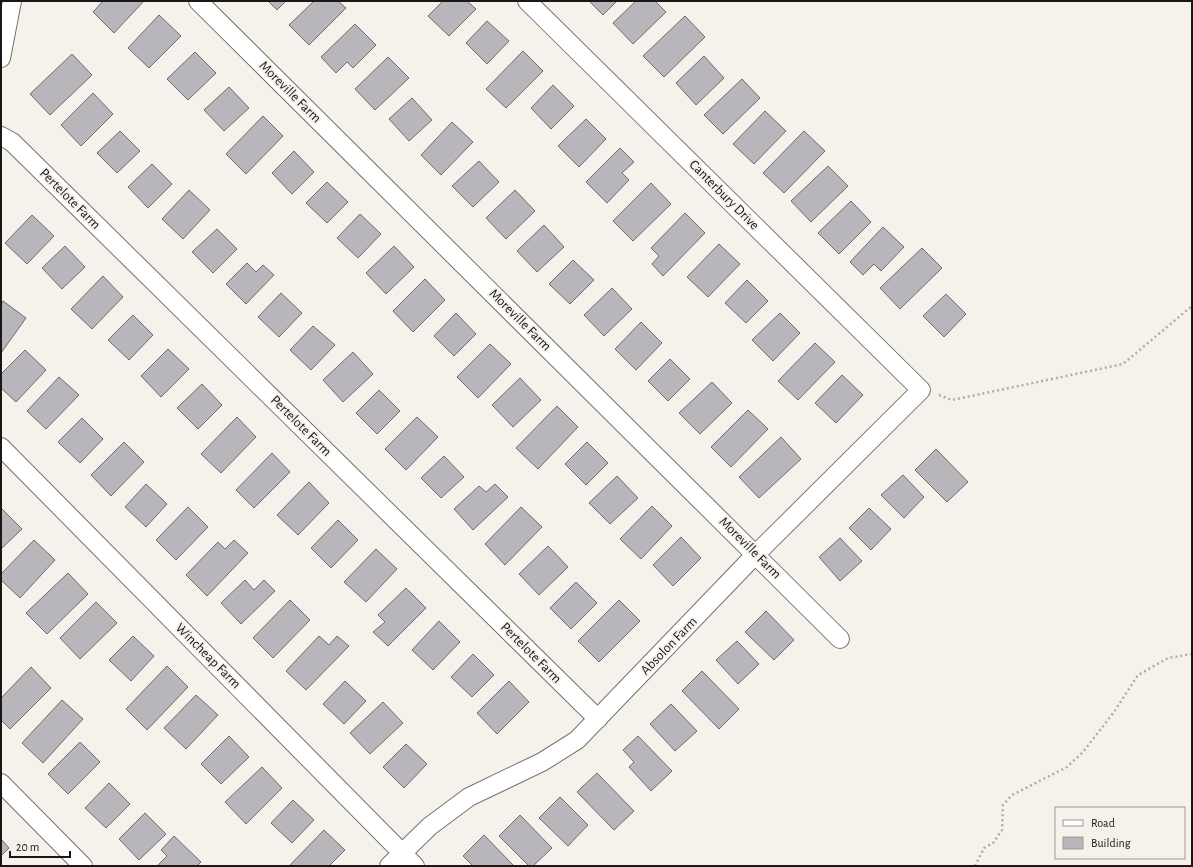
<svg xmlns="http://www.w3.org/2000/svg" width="1193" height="867" font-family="'Alegreya Sans',sans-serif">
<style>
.building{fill:#b9b6bb;stroke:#6f6c71}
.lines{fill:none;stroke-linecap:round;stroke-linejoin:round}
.street-casing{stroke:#76736e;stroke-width:20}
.path{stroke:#afaca7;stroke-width:2.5;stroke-dasharray:2 3;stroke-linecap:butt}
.street{stroke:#fff;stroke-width:18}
.labels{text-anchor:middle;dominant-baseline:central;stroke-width:4;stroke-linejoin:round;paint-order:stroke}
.street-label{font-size:14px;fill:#191816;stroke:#f5f1eb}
</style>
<rect width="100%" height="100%" fill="#f5f1eb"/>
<!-- building -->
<g class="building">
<polygon points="103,1 144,1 114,33 93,12"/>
<polygon points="268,1 286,1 277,10"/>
<polygon points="314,1 338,1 346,8 309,45 289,25"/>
<polygon points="443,1 467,1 476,9 449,36 428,16"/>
<polygon points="589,1 617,1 603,15"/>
<polygon points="636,1 655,1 666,12 633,44 613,23"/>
<polygon points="159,15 181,36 149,68 128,48"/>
<polygon points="685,16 705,37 664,77 643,56"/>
<polygon points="487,21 509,41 487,64 466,43"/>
<polygon points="355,24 376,45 353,68 347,62 336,73 321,57"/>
<polygon points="523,51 543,71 506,108 486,89"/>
<polygon points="195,52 216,73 188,100 167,79"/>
<polygon points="72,54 92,75 50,115 30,94"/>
<polygon points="704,56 724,78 696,105 676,83"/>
<polygon points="388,57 409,78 375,110 355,89"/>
<polygon points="742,79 760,98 723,134 704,115"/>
<polygon points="553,85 574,106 551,129 531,108"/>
<polygon points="229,87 249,108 224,131 204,110"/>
<polygon points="93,93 113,114 81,146 61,125"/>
<polygon points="412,98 432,120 409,141 389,119"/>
<polygon points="765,111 786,131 754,164 733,144"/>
<polygon points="263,116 283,136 246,174 226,154"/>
<polygon points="586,119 606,139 579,167 558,146"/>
<polygon points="452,122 473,142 441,175 421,155"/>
<polygon points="120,131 140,151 117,173 97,153"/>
<polygon points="804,131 825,151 784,193 763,173"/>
<polygon points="620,148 634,162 622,173 629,180 607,203 586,182"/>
<polygon points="294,151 314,172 292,194 272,173"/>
<polygon points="479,161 499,182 473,207 452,186"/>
<polygon points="152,164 172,184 148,208 128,187"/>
<polygon points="828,166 848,186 811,222 791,201"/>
<polygon points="327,182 348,202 327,223 306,203"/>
<polygon points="651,183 671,204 633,241 613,221"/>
<polygon points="189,190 210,210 183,239 162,219"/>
<polygon points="515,190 535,211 506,239 486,218"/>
<polygon points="851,201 871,222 839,254 818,233"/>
<polygon points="685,213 705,233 663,276 652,264 659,256 651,248"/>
<polygon points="360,214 381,234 358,258 337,238"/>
<polygon points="32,215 54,236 27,264 5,243"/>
<polygon points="544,225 564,247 537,272 517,251"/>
<polygon points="883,227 904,247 881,271 874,264 863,275 850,262"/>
<polygon points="217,229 237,249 213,273 192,252"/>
<polygon points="719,244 740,264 708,297 687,277"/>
<polygon points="65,246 85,267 62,289 42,268"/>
<polygon points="394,246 414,267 386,294 366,273"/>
<polygon points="922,248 942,268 900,309 880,288"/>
<polygon points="573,260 594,280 570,304 549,284"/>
<polygon points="247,263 256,272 263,265 274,275 246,304 226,284"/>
<polygon points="103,276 123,297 92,329 71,309"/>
<polygon points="425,279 445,300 413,332 393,311"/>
<polygon points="747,280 768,301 746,323 725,303"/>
<polygon points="612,288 632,309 604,336 584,315"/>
<polygon points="281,293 302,313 279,337 258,317"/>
<polygon points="946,294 966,314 944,337 923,316"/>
<polygon points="3,301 26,318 1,353 1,304"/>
<polygon points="456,313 476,334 454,356 434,336"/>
<polygon points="780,313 800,333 773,361 752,340"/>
<polygon points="133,315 153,335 129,360 108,340"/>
<polygon points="641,322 662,343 636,370 615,349"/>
<polygon points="313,326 335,345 311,370 290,350"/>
<polygon points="815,343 835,362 798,400 778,381"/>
<polygon points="490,344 511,364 478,398 457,377"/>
<polygon points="168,349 189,369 161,397 141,376"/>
<polygon points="25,350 46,370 16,402 1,388 1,374"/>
<polygon points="353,352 373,374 343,402 323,380"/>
<polygon points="670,359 690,379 668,401 648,381"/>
<polygon points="842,375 863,395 836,423 815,403"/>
<polygon points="59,377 79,395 46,429 27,411"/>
<polygon points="520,378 541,400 513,427 492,405"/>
<polygon points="712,382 732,403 700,434 679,413"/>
<polygon points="202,384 222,405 198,429 177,408"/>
<polygon points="379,390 400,411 377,434 356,413"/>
<polygon points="557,406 578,427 538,469 516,448"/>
<polygon points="748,410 768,429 731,467 711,447"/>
<polygon points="237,417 256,437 221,473 201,454"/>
<polygon points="417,417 438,437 406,470 385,449"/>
<polygon points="82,418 103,439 80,463 58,442"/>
<polygon points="781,437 801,459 759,498 739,477"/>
<polygon points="124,442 144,462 111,496 91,475"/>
<polygon points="587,442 608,463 586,485 565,464"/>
<polygon points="936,449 968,482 947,502 915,470"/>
<polygon points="272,453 290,472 254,508 236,490"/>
<polygon points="444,456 464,477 441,498 421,478"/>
<polygon points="903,475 924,497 904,518 881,495"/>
<polygon points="617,476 638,498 610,524 589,503"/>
<polygon points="309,482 329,503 298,535 277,515"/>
<polygon points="146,484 167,504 146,527 125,507"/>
<polygon points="495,484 508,497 473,530 454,509 479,486 486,492"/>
<polygon points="652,506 672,526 641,559 620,539"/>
<polygon points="188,507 208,527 176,560 156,540"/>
<polygon points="521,507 542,527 505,565 485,544"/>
<polygon points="869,508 891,529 871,550 849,528"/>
<polygon points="2,509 22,529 1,549 1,510"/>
<polygon points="338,520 358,540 331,568 311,548"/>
<polygon points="681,537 701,558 673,586 653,565"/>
<polygon points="840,538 862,561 840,581 819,557"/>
<polygon points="34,540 55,560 20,598 1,580 1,574"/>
<polygon points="234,540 248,553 207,596 186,575 218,542 225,549"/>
<polygon points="548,546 568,567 539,595 519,574"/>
<polygon points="376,549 397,569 366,602 344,582"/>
<polygon points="68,573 88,594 47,634 26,613"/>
<polygon points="245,580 254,590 264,580 275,591 241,624 221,603"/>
<polygon points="576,582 597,603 571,629 550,608"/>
<polygon points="406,588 426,608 388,646 373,632 385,622 378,615"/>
<polygon points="290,600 310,620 273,658 253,638"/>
<polygon points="619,600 640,621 599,662 578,641"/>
<polygon points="96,602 117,623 80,659 60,638"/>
<polygon points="766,611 794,640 774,660 745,632"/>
<polygon points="439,621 460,642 433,670 412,650"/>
<polygon points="133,636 154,656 131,681 109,660"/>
<polygon points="319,636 329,645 337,636 349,646 306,690 286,671"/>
<polygon points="737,641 759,664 738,684 716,660"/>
<polygon points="473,654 494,675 472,697 451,677"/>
<polygon points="167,666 188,687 147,730 126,709"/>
<polygon points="31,667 51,688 10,729 1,720 1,698"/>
<polygon points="702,671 739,709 719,729 682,691"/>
<polygon points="345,681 366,701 344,724 323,704"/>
<polygon points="509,681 529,702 497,734 477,713"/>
<polygon points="196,695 218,715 186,749 164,728"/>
<polygon points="62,700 83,719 43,763 22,743"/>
<polygon points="383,702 403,723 370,754 350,733"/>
<polygon points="671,704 697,731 675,751 650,724"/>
<polygon points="229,736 249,757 221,784 201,764"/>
<polygon points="638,736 672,771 651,791 629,767 634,762 623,750"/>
<polygon points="80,742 100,762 68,794 48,774"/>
<polygon points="406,744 427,764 404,788 383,767"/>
<polygon points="262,767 282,788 246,824 225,802"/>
<polygon points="597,773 634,811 614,830 577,792"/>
<polygon points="109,783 130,804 106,828 85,808"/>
<polygon points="560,797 588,825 568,846 539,818"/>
<polygon points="293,800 314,820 292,843 271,823"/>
<polygon points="145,813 166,834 139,860 119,839"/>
<polygon points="520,815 552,848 533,866 529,866 499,836"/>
<polygon points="324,830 345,850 329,866 289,866"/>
<polygon points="484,835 514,866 473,866 463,856"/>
<polygon points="174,836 201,862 197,866 157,866 167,856 161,850"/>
<polygon points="1,839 9,848 1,856"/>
</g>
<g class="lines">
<!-- street casing -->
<g class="street-casing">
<g id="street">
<polyline points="198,1 840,639"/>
<polyline points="1,58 12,1"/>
<polyline points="1,136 12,142 598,719"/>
<polyline points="1,447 415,866"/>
<polyline points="1,783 83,866"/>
<polyline points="389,866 430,826 469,797 542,762 577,740 756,554 921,390 527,1"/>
</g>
</g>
<!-- path -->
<g class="path">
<polyline points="939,395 952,400 1123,364 1192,306"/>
<polyline points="975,866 984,848 993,843 1002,830 1003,805 1012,795 1067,767 1083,752 1114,712 1138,675 1168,658 1192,654"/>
</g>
<!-- street -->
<use href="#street" class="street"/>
</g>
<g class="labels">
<!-- street labels -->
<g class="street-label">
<text transform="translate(290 92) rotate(45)">Moreville Farm</text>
<text transform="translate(724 195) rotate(45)">Canterbury Drive</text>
<text transform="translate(70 199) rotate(45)">Pertelote Farm</text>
<text transform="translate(520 320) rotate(45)">Moreville Farm</text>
<text transform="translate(301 426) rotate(45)">Pertelote Farm</text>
<text transform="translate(750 548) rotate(45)">Moreville Farm</text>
<text transform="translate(669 646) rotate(-46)">Absolon Farm</text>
<text transform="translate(531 653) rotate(45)">Pertelote Farm</text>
<text transform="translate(208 656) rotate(45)">Wincheap Farm</text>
</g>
</g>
<!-- border -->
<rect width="1193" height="867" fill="none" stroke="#191816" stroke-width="4"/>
<!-- legend -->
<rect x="1055" y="807" width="130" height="52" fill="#f5f1eb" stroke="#9d9a96"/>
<rect x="1063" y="820" width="20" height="6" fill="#ffffff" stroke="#9d9a96"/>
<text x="1091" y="827" font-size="12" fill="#191816">Road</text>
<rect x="1063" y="837" width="20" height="12" fill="#b9b6bb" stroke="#9d9a96"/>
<text x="1091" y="847" font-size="12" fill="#191816">Building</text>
<!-- scale -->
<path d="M10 851v6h60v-6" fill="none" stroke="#191816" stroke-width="2"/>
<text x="16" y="851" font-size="12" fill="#191816" stroke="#f5f1eb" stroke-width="3" paint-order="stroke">20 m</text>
</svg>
